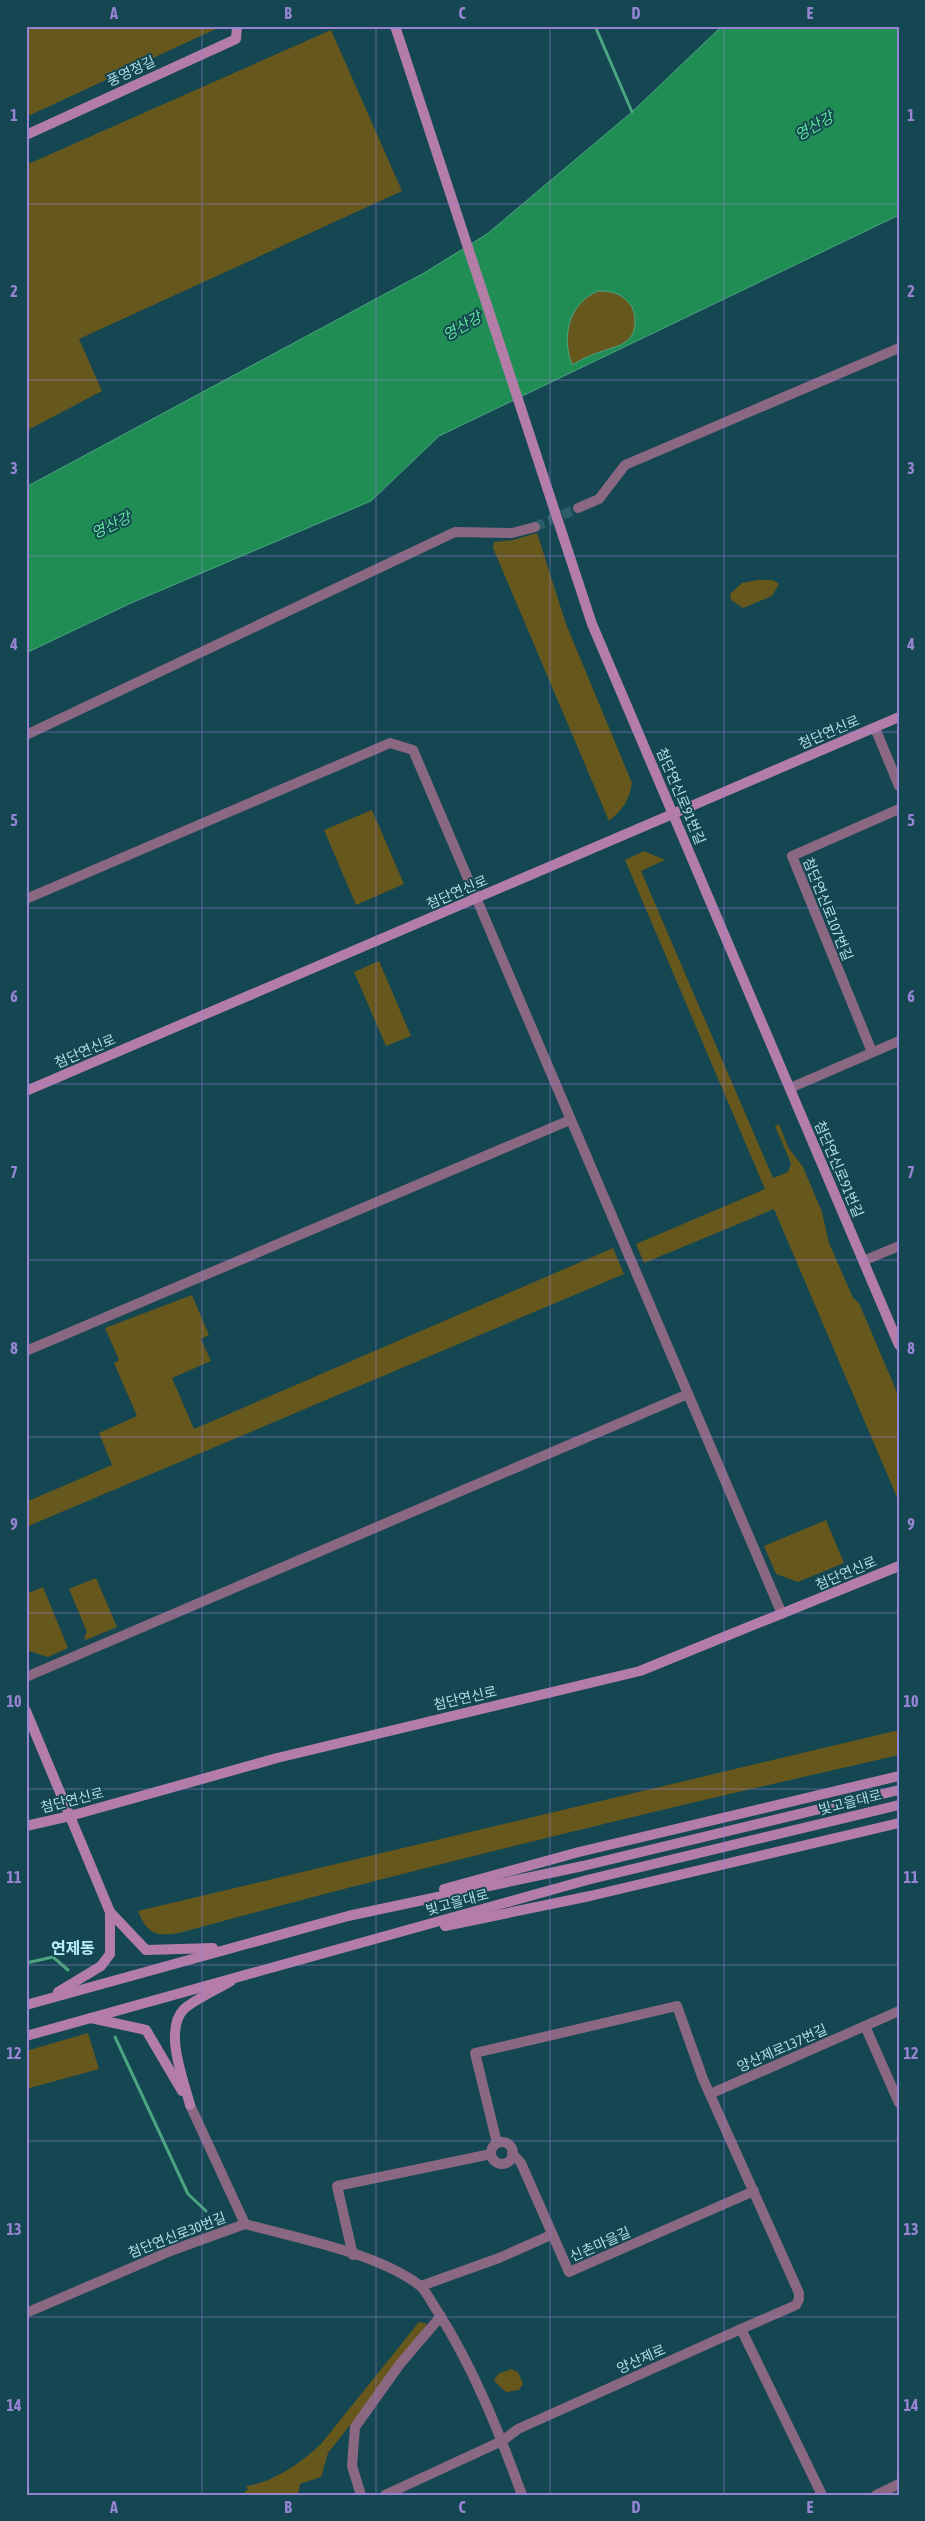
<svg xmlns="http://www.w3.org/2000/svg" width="925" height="2521" font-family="'Asap Condensed','Noto Sans KR',sans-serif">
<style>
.green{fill:#66571d}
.water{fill:#208d54;stroke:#4ca580;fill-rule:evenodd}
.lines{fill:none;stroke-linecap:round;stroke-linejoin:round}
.stream{stroke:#4ca580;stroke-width:3}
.street-tunnel{stroke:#2c5d68;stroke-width:10;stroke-dasharray:10 5;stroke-linecap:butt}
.street{stroke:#8b6882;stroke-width:10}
.secondary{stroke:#b47da8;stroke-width:10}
.grid{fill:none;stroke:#9684d3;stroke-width:1;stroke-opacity:0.55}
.labels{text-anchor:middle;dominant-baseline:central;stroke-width:4;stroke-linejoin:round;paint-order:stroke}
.street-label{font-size:14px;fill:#b2dce7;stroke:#144751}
.water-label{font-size:15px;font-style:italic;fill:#60e497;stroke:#144751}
.quarter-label{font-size:16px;font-weight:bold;fill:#bbeefb;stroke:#144751}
.neatline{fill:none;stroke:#9684d3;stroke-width:2}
.grid-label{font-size:16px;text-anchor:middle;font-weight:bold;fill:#9684d3}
</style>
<rect width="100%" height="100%" fill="#144751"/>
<!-- green -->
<g class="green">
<polygon points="26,26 222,26 26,117"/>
<polygon points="331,30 402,191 79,339 102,391 26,431 26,165"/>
<path d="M598,291C611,291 621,293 630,304C634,309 635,315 635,322C635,344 616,346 600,352C590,355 581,360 571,365C563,335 567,304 598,291Z"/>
<path d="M537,533L566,624L632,783C629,801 623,809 609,821L493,548L494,542L513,540Z"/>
<polygon points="757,580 773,580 779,584 772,596 743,608 731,600 730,594 742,583"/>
<polygon points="372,810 404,884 356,905 324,830"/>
<polygon points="644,851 665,860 641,871 773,1178 788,1172 791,1163 775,1126 779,1124 788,1147 803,1167 822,1212 829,1243 853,1298 859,1303 899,1397 899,1502 774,1209 644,1263 636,1244 765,1189 625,860"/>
<polygon points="379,961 411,1036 386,1046 354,972"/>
<polygon points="613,1248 624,1274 26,1527 26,1502 112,1465 99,1433 137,1416 114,1363 119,1360 105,1328 192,1295 209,1335 201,1339 211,1361 172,1378 194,1429"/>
<polygon points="826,1520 844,1563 798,1582 776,1574 764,1546"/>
<polygon points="96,1578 117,1627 86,1640 84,1637 87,1632 69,1589"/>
<polygon points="43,1587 68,1648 48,1657 26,1650 26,1594"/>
<path d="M899,1730V1755C657,1810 417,1868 179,1933C155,1937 147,1933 138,1911Z"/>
<polygon points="88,2033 99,2069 26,2089 26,2051"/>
<path d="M419,2322L426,2323V2329L328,2453L321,2477L300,2484L298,2495H242L248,2489L246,2486C274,2482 301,2463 321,2444Z"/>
<polygon points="511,2369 518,2372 523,2384 519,2390 506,2392 494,2381 498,2374"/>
</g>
<!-- water -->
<path class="water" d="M722,26H899V215L439,436L371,501L131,603L26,653V487L424,273L487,234L632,112ZM598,291C611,291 621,293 629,303C634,309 635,315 635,322C635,344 617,346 600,352C590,355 581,360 572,365C561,336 569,303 598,291Z"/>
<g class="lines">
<!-- stream -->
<g class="stream">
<polyline points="595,26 632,112"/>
<polyline points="26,1963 53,1957 68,1970"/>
<polyline points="115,2037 188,2194 206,2211"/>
</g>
<!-- street-tunnel -->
<polyline class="street-tunnel" points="535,527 578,508"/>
<!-- street -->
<g class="street">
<polyline points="578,508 599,499 625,465 899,348"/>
<polyline points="875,728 899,786"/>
<polyline points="26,735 455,532 512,533 535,527"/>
<polyline points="26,899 390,743 413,750 782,1614"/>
<polyline points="872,1052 792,856 899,809"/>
<polyline points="790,1088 899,1041"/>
<polyline points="863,1261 899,1246"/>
<polyline points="26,1351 570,1120"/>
<polyline points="26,1677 688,1394"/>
<polyline points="865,2026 899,2103"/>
<polyline points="710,2094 899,2011"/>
<circle cx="502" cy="2153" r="11"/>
<polyline points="497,2143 475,2053 677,2006 703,2079 799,2293 799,2299 796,2305 741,2329"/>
<polyline points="512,2153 521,2163 569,2272 754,2191"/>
<path d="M245,2224C296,2238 377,2253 419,2285C426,2290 431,2302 436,2309C473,2366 499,2432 522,2495"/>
<polyline points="353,2255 337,2186 491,2154"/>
<polyline points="421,2286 499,2258 551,2235"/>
<polyline points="26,2313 173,2250 245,2224 190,2105"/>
<polyline points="361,2495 352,2466 355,2427 400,2364 441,2316"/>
<polyline points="385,2495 502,2441 518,2429 741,2329 822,2495"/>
<polyline points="876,2495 899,2484"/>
</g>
<!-- secondary -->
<g class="secondary">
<polyline points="395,26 592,624 899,1345"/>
<polyline points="26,135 236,39 237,26"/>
<polyline points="26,1091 899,717"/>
<polyline points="26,1711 110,1912 146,1950 213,1948"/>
<polyline points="26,1826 70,1816 277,1758 640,1671 899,1566"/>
<polyline points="444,1889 579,1852 899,1776"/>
<polyline points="445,1926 590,1896 899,1823"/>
<polyline points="58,1992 101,1966 110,1954 110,1912"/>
<polyline points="26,2005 348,1916 583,1866 899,1790"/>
<polyline points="91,2018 146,2030 182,2091"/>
<polyline points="26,2036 587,1880 899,1805"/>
<path d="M190,2105C184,2081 163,2030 184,2009C195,1999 218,1989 231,1981"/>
</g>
</g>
<!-- grid -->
<path class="grid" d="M202,26V2495M376,26V2495M550,26V2495M724,26V2495M26,204H899M26,380H899M26,556H899M26,732H899M26,908H899M26,1084H899M26,1260H899M26,1437H899M26,1613H899M26,1789H899M26,1965H899M26,2141H899M26,2317H899"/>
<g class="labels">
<!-- street labels -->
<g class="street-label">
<text transform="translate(131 71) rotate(-25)">풍영정길</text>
<text transform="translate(829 732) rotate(-23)">첨단연신로</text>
<text transform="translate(681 796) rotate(67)">첨단연신로91번길</text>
<text transform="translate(457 892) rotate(-23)">첨단연신로</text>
<text transform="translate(828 909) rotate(68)">첨단연신로107번길</text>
<text transform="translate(85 1051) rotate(-23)">첨단연신로</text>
<text transform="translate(839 1169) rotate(67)">첨단연신로91번길</text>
<text transform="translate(846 1573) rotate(-23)">첨단연신로</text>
<text transform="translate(465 1698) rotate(-13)">첨단연신로</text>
<text transform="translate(72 1800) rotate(-14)">첨단연신로</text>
<text transform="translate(850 1802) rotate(-14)">빛고을대로</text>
<text transform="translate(457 1902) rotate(-15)">빛고을대로</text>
<text transform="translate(782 2048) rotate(-24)">양산제로137번길</text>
<text transform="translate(177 2235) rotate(-21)">첨단연신로30번길</text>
<text transform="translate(600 2244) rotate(-24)">신촌마을길</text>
<text transform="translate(641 2359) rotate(-24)">양산제로</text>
</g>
<!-- water labels -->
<g class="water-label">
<text transform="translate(814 126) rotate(-30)">영산강</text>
<text transform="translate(462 326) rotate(-30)">영산강</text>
<text transform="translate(111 525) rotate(-25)">영산강</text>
</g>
<!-- quarter labels -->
<g class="quarter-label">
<text x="73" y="1948">연제동</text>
</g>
</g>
<!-- border -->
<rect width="925" height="2521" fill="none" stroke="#144751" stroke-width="55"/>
<rect x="28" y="28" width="870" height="2466" class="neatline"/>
<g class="grid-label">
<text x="114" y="19">A</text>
<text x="288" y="19">B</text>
<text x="462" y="19">C</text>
<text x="636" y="19">D</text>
<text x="810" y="19">E</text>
<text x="14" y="121">1</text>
<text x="911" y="121">1</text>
<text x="14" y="297">2</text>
<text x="911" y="297">2</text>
<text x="14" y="474">3</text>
<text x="911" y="474">3</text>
<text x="14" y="650">4</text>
<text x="911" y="650">4</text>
<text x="14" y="826">5</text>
<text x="911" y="826">5</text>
<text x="14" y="1002">6</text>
<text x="911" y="1002">6</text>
<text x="14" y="1178">7</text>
<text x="911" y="1178">7</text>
<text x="14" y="1354">8</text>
<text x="911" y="1354">8</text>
<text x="14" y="1530">9</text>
<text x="911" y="1530">9</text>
<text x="14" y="1707">10</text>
<text x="911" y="1707">10</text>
<text x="14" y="1883">11</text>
<text x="911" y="1883">11</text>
<text x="14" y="2059">12</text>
<text x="911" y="2059">12</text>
<text x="14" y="2235">13</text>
<text x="911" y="2235">13</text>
<text x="14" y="2411">14</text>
<text x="911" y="2411">14</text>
<text x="114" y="2513">A</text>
<text x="288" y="2513">B</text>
<text x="462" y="2513">C</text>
<text x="636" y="2513">D</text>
<text x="810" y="2513">E</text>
</g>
</svg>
